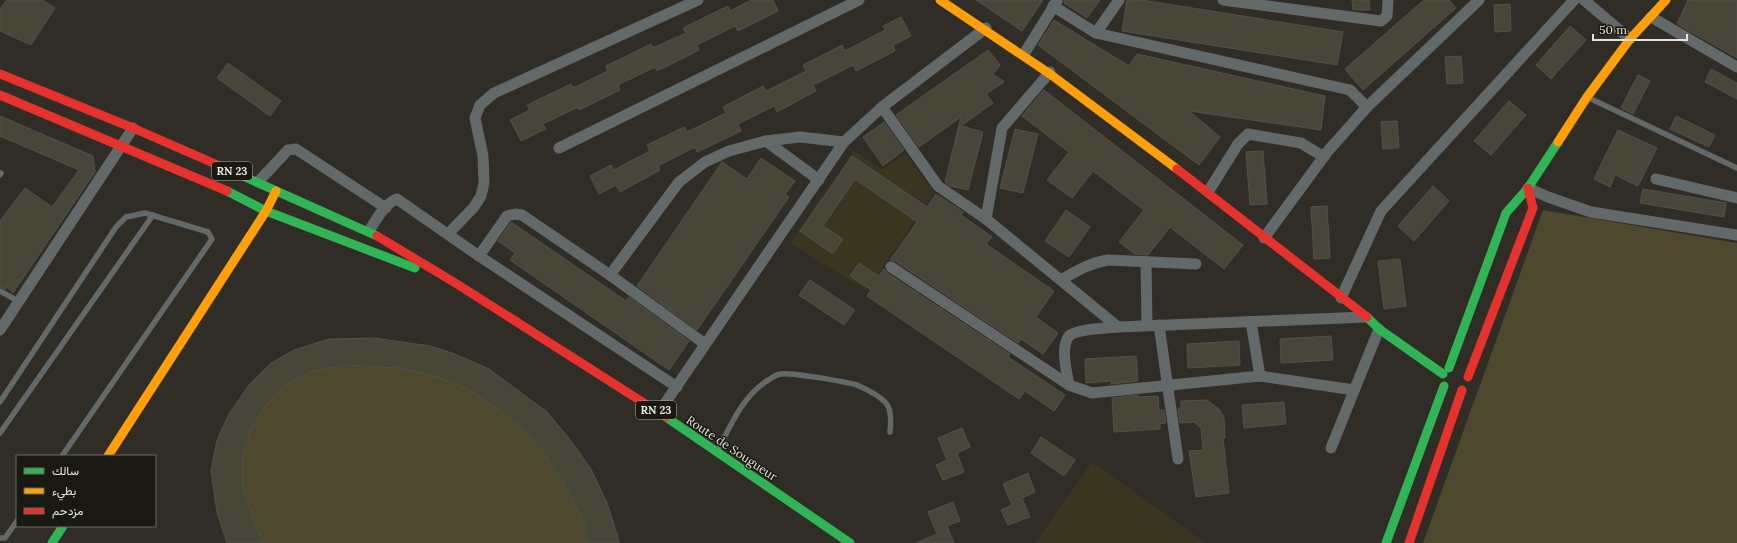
<svg xmlns="http://www.w3.org/2000/svg" width="1737" height="543" font-family="Lora,Vazirmatn,serif">
<style>
.built{fill:#3a3521}
.green{fill:#4e482f}
.building{fill:#484639;stroke:#52514a}
.lines{fill:none;stroke-linecap:round;stroke-linejoin:round}
.lane{stroke:#636868;stroke-width:5.5}
.street{stroke:#636868;stroke-width:11}
.fast{stroke:#30b455;stroke-width:9}
.slow{stroke:#ff9f0a;stroke-width:9}
.jam{stroke:#e5322d;stroke-width:9}
.labels{text-anchor:middle;dominant-baseline:central;stroke-width:3;stroke-linejoin:round;paint-order:stroke}
.shield{fill:#191811;stroke:#a8a79e;stroke-width:1}
.shield-label{font-size:11px;font-weight:bold;fill:#e6e4da}
.street-label{font-size:12px;fill:#e6e4da;stroke:#191811}
</style>
<rect width="100%" height="100%" fill="#2f2d25"/>
<!-- built -->
<g class="built">
<polygon points="854,151 882,169 906,154 934,192 867,291 790,243"/>
<polygon points="1092,462 1206,543 1035,543"/>
</g>
<!-- green -->
<g class="green">
<polygon points="1543,210 1737,243 1737,543 1423,543"/>
<polygon points="375,338 430,346 455,354 489,369 547,412 568,437 591,469 607,503 618,537 619,543 227,543 217,512 211,471 217,440 229,414 249,385 294,350 329,339"/>
</g>
<!-- building -->
<g class="building">
<polygon points="7,0 42,0 55,8 31,45 0,31 0,9"/>
<polygon points="751,0 773,0 778,11 738,31 735,26 697,45 699,50 657,71 655,67 618,85 620,90 579,110 578,107 543,124 546,129 521,141 510,120 530,110 527,105 571,84 573,88 608,71 606,66 651,44 653,48 686,33 683,28 728,6 730,11"/>
<polygon points="976,0 1043,0 1022,31"/>
<polygon points="1064,0 1100,0 1087,18 1064,3"/>
<polygon points="1127,0 1142,0 1343,32 1337,65 1122,31"/>
<polygon points="1352,0 1369,0 1370,10 1353,10"/>
<polygon points="1424,0 1449,0 1456,8 1363,90 1345,69"/>
<polygon points="1688,0 1737,0 1737,58 1677,24"/>
<polygon points="1510,4 1511,31 1495,32 1494,5"/>
<polygon points="901,17 911,36 893,45 895,51 856,71 853,65 813,85 816,91 777,112 774,106 738,124 741,131 697,152 695,147 658,166 660,170 620,192 616,185 599,194 590,176 611,165 614,170 650,151 647,145 684,127 687,132 726,113 723,107 763,86 766,91 806,71 803,65 842,45 845,51 885,30 883,26"/>
<polygon points="1054,20 1129,66 1137,54 1325,96 1321,130 1189,111 1220,137 1199,165 1038,45"/>
<polygon points="1570,26 1586,40 1551,79 1536,65"/>
<polygon points="988,50 1000,65 993,74 1004,82 986,94 993,103 961,126 983,132 968,190 950,186 945,182 961,117 919,147 896,115"/>
<polygon points="1461,56 1463,83 1447,84 1445,57"/>
<polygon points="228,63 281,101 270,116 217,78"/>
<polygon points="1711,69 1737,83 1737,99 1705,82"/>
<polygon points="1638,75 1650,81 1633,114 1621,108"/>
<polygon points="1044,90 1243,245 1224,269 1170,227 1148,255 1135,254 1119,242 1144,210 1093,171 1072,198 1047,180 1069,152 1022,116"/>
<polygon points="1509,101 1526,115 1491,155 1474,141"/>
<polygon points="0,116 93,156 95,172 13,293 7,287 6,289 0,287 0,221 25,188 52,207 79,170 0,136"/>
<polygon points="1676,116 1715,135 1709,147 1670,129"/>
<polygon points="1397,121 1399,148 1383,149 1381,122"/>
<polygon points="884,122 904,150 883,166 863,137"/>
<polygon points="1015,129 1038,134 1023,193 1000,188"/>
<polygon points="1618,130 1657,148 1638,186 1615,175 1610,187 1594,179"/>
<polygon points="1263,151 1267,204 1250,205 1246,152"/>
<polygon points="852,156 927,207 936,194 963,212 961,215 992,237 986,244 1054,291 1036,317 1058,333 1043,354 1021,339 1018,343 895,261 890,260 917,222 855,179 823,226 843,239 833,254 800,231"/>
<polygon points="761,158 795,181 785,194 789,197 697,330 637,286 722,162 747,179"/>
<polygon points="1433,186 1449,201 1414,241 1398,226"/>
<polygon points="1643,189 1726,203 1724,217 1640,203"/>
<polygon points="1327,206 1330,258 1314,259 1311,207"/>
<polygon points="1066,210 1090,227 1069,257 1045,241"/>
<polygon points="511,222 626,301 629,297 689,341 669,370 510,260 515,253 498,241"/>
<polygon points="1400,259 1406,306 1384,309 1378,261"/>
<polygon points="859,263 879,276 884,269 887,273 1010,354 1008,357 1065,395 1054,411 1025,391 1019,399 867,296 871,290 850,276"/>
<polygon points="810,280 855,310 844,325 799,295"/>
<polygon points="1331,336 1333,360 1281,363 1280,339"/>
<polygon points="375,338 430,346 455,354 489,369 547,412 568,437 591,469 607,503 618,537 619,543 586,543 584,523 563,482 543,453 523,430 495,407 469,390 438,377 397,368 345,365 311,372 286,384 265,407 250,431 243,455 242,483 256,526 263,543 227,543 217,512 211,471 217,440 229,414 249,385 271,363 294,350 329,339"/>
<polygon points="1239,341 1240,365 1188,368 1187,344"/>
<polygon points="1136,356 1138,381 1111,384 1111,381 1086,383 1085,359"/>
<polygon points="1138,395 1138,397 1158,396 1159,410 1164,410 1166,423 1160,424 1160,429 1114,432 1112,398"/>
<polygon points="1207,400 1220,410 1224,417 1225,438 1223,438 1229,493 1196,497 1189,451 1203,450 1201,428 1194,422 1180,423 1178,409 1181,409 1181,401"/>
<polygon points="1284,402 1286,424 1244,428 1242,405"/>
<polygon points="962,428 970,447 957,453 964,472 943,480 936,465 947,460 938,438"/>
<polygon points="1041,437 1075,460 1064,476 1031,453"/>
<polygon points="1028,473 1035,492 1022,498 1030,517 1008,525 1001,510 1012,505 1003,484"/>
<polygon points="953,502 960,521 947,526 954,543 916,543 937,534 928,512"/>
</g>
<g class="lines">
<!-- lane -->
<g class="lane">
<polyline points="1589,98 1737,168"/>
<polyline points="0,175 1,173"/>
<polyline points="0,291 20,302"/>
<polyline points="0,402 116,227 126,217 145,213 208,232 212,239 62,456"/>
<polyline points="0,433 153,215"/>
<path d="M718,450C731,424 744,394 770,379C773,377 778,374 781,374C791,372 846,382 857,385C866,389 879,395 886,403C892,410 891,423 890,432"/>
<polyline points="0,538 5,538 17,521"/>
</g>
<!-- street -->
<g class="street">
<polyline points="1223,0 1381,21 1387,16 1388,0"/>
<polyline points="1584,0 1630,39"/>
<polyline points="1053,6 1096,33 1350,90 1367,107"/>
<polyline points="1651,17 1737,67"/>
<polyline points="1096,33 1119,0"/>
<polyline points="1024,54 1057,1"/>
<polyline points="882,107 938,186 986,219 1118,327"/>
<polyline points="766,141 819,180"/>
<polyline points="559,148 859,0"/>
<polyline points="1656,179 1737,198"/>
<polyline points="258,182 288,150 296,149 386,208"/>
<polyline points="1528,188 1548,197 1591,212 1737,235"/>
<polyline points="1208,192 1238,144 1248,134 1301,143 1324,157"/>
<polyline points="986,219 1002,128 1050,72"/>
<path d="M369,231C376,220 385,203 397,199L479,256L677,387"/>
<polyline points="448,234 474,207 481,196 484,183 483,156 475,118 480,105 494,93 698,0"/>
<polyline points="1264,238 1328,151 1367,107 1479,0"/>
<polyline points="479,256 507,216 515,214 522,215 610,275 705,344"/>
<polyline points="1146,262 1147,325"/>
<polyline points="891,267 1069,385 1092,393 1260,376 1354,390"/>
<polyline points="610,275 679,182 705,162 729,151 766,141 800,137 844,142"/>
<path d="M1061,280C1076,271 1090,263 1108,260L1196,264"/>
<polyline points="1341,298 1381,211 1574,0"/>
<polyline points="1251,322 1260,376"/>
<polyline points="1159,325 1178,459"/>
<polyline points="0,330 133,128"/>
<path d="M1069,385C1067,373 1060,347 1069,336C1076,329 1107,328 1118,327L1366,317"/>
<polyline points="659,412 844,142 882,107 986,28"/>
<polyline points="1331,448 1379,329"/>
</g>
<!-- fast -->
<g class="fast">
<polyline points="236,173 377,236"/>
<polyline points="227,191 266,211 415,268"/>
<polyline points="1367,317 1379,329 1443,374"/>
<polyline points="1449,368 1506,213 1528,188 1558,142"/>
<polyline points="666,417 850,543"/>
<polyline points="52,543 63,526"/>
<polyline points="1386,543 1444,386"/>
</g>
<!-- slow -->
<g class="slow">
<polyline points="940,0 1050,74 1177,169"/>
<polyline points="1558,142 1587,97 1630,39 1666,0"/>
<polyline points="108,456 266,211 276,191"/>
</g>
<!-- jam -->
<g class="jam">
<polyline points="0,74 133,128 236,173"/>
<polyline points="0,95 227,191"/>
<polyline points="1177,169 1367,317"/>
<polyline points="377,236 457,284 666,417"/>
<polyline points="1468,377 1533,208 1528,188"/>
<polyline points="1409,543 1462,390"/>
</g>
</g>
<g class="labels">
<!-- shield labels -->
<g class="shield">
<rect x="212" y="162" width="40" height="18" rx="3"/>
<rect x="636" y="401" width="40" height="18" rx="3"/>
</g>
<g class="shield-label">
<text x="232" y="171">RN 23</text>
<text x="656" y="410">RN 23</text>
</g>
<!-- street labels -->
<g class="street-label">
<text transform="translate(732 448) rotate(34)">Route de Sougueur</text>
</g>
</g>
<!-- legend -->
<rect x="16" y="455" width="140" height="72" fill="#191811" stroke="#6b6a61"/>
<rect x="24" y="468" width="20" height="6" fill="#30b455" stroke="#6b6a61"/>
<text x="52" y="475" font-size="12" fill="#e6e4da">سالك</text>
<rect x="24" y="488" width="20" height="6" fill="#ff9f0a" stroke="#6b6a61"/>
<text x="52" y="495" font-size="12" fill="#e6e4da">بطيء</text>
<rect x="24" y="508" width="20" height="6" fill="#e5322d" stroke="#6b6a61"/>
<text x="52" y="515" font-size="12" fill="#e6e4da">مزدحم</text>
<!-- scale -->
<path d="M1593 34v6h94v-6" fill="none" stroke="#e6e4da" stroke-width="2"/>
<text x="1599" y="34" font-size="12" fill="#e6e4da" stroke="#191811" stroke-width="3" paint-order="stroke">50 m</text>
</svg>
